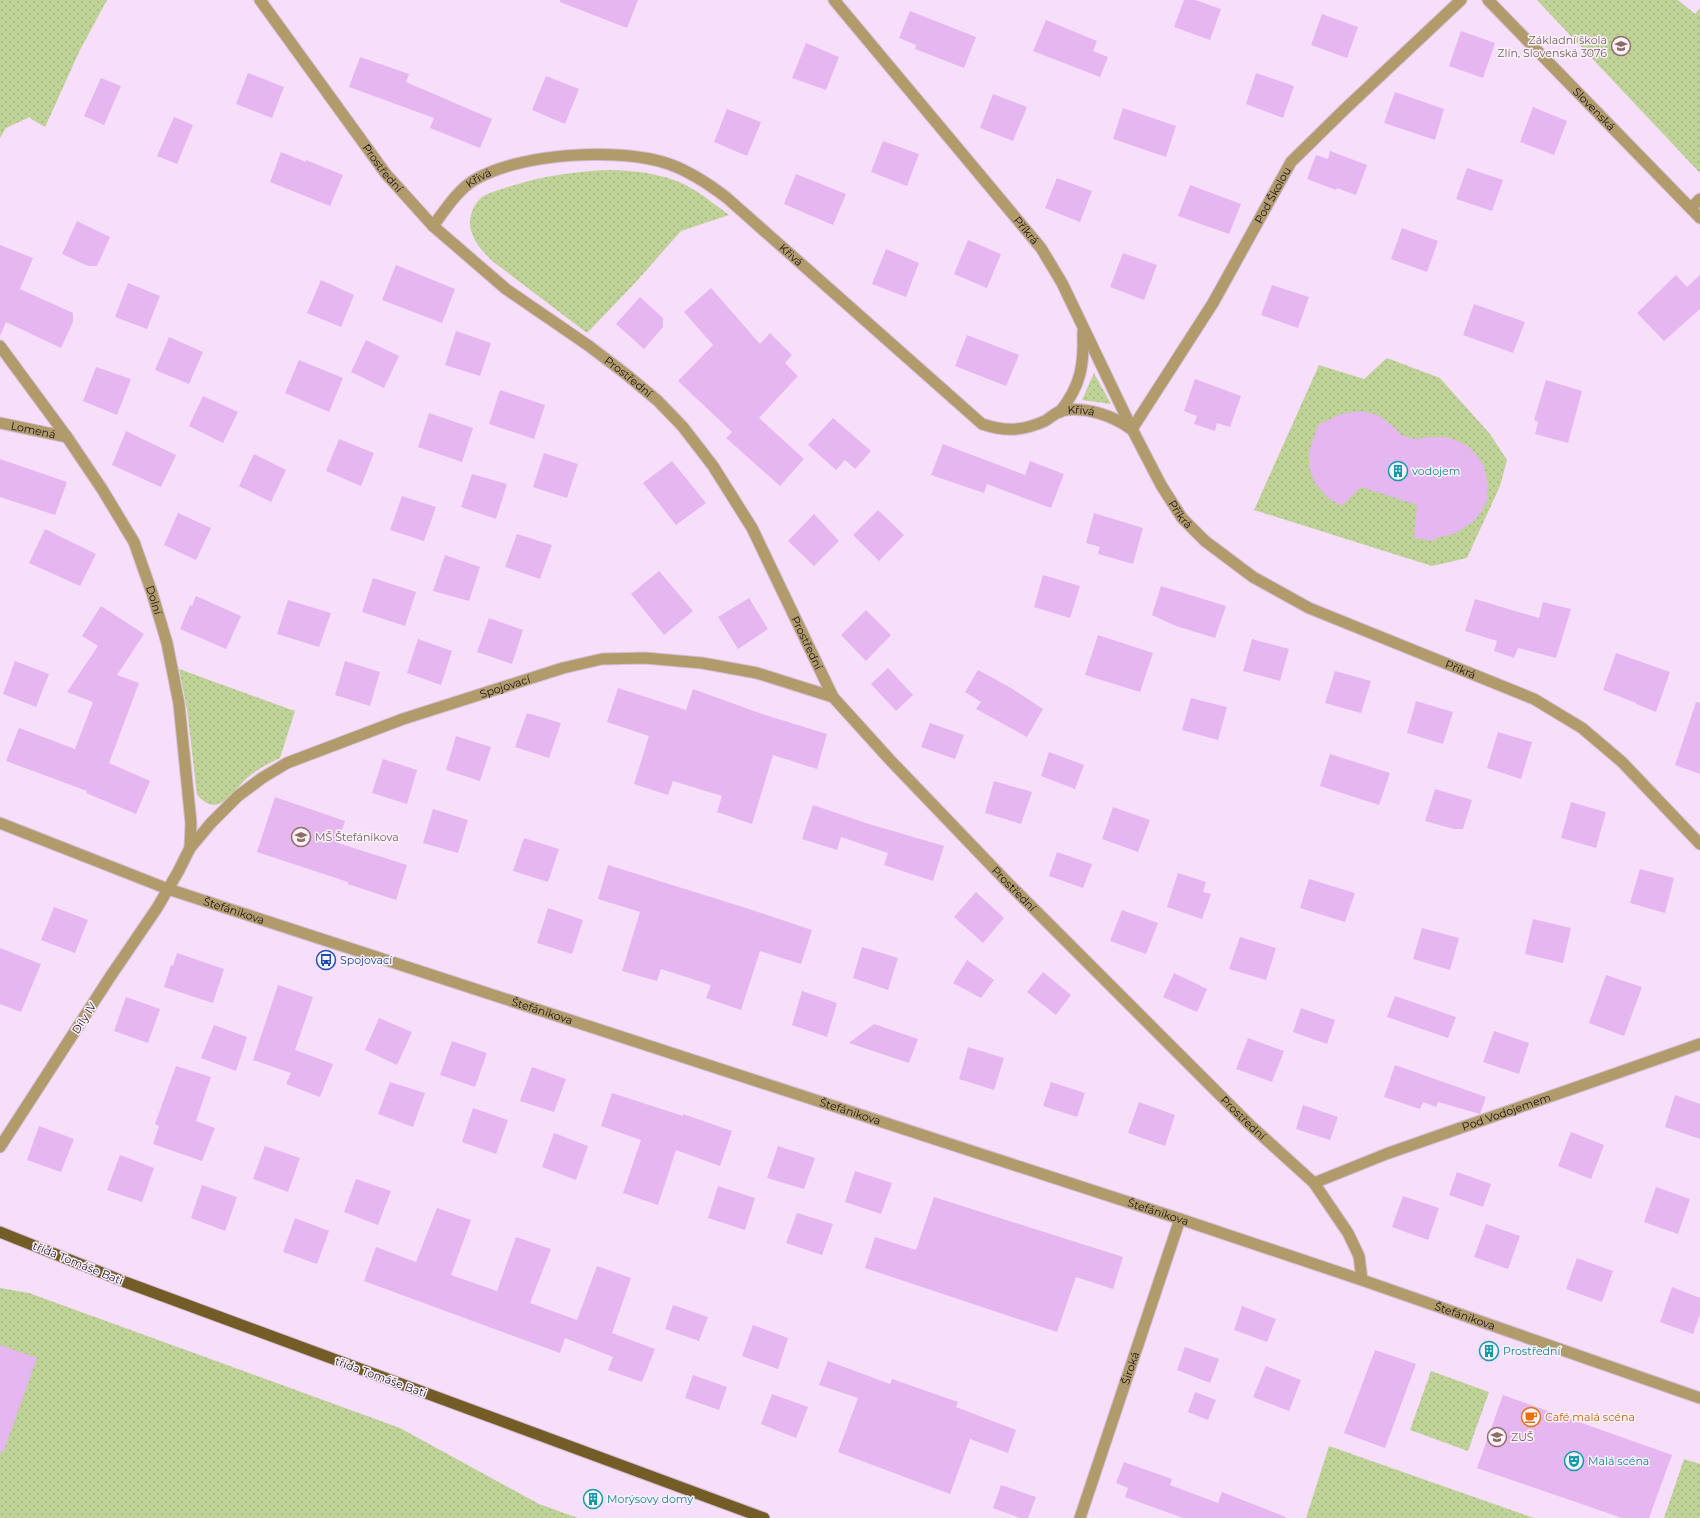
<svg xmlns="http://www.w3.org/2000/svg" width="1700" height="1518" font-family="Montserrat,sans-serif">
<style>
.green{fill:url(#green-dots)}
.building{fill:#e5b6f0}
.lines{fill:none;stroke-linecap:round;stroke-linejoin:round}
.minor-casing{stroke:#d4bed8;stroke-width:13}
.tertiary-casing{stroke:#d4bed8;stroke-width:13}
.primary-casing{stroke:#d4bed8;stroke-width:13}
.minor{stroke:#b19b6b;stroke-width:11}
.tertiary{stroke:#b19b6b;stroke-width:11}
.primary{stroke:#745c26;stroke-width:11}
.labels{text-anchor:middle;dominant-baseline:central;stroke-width:3;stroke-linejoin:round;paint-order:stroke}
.education-label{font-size:11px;fill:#785e54;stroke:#fcf2fe;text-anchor:start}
.street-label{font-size:11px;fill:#1a121c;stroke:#fcf2fe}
.culture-label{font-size:11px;fill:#0d838f;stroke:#fcf2fe;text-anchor:start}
.transit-label{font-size:11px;fill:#164399;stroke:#fcf2fe;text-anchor:start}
.food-label{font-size:11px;fill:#c56008;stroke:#fcf2fe;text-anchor:start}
</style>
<defs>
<pattern id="green-dots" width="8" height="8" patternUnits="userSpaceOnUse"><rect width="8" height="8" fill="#bfd297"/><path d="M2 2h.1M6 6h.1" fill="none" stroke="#a4b382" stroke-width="1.8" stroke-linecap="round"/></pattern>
</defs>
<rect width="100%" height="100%" fill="#f7dffc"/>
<!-- green -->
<g class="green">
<polygon points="0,0 107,0 80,50 45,127 31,119 30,117 6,128 0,138"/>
<polygon points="1537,0 1678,0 1695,14 1700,8 1700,173"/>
<path d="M612,170C641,171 672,175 696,191C707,198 718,207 729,215L681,231L635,283L587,333L491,260C484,252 475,244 472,233C467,221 472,205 482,197C490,192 499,190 508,187C542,176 576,171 612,170Z"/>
<polygon points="1387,358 1440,378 1490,434 1507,460 1500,486 1467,558 1432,566 1254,510 1319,365 1364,379"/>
<polygon points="1094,373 1111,404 1082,400"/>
<path d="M179,669L295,711L280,758C267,764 256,770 246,779C237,787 227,803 215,805C207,805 202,800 197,795L187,709Z"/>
<polygon points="0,1288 29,1293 400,1428 539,1504 578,1518 0,1518"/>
<polygon points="1431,1371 1489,1392 1468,1451 1410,1430"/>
<polygon points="1329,1446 1534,1518 1306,1518"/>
<polygon points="1684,1459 1700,1464 1700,1518 1664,1518"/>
</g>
<!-- building -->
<g class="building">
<polygon points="560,0 638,0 627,28 560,2"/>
<polygon points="1184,0 1195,0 1221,9 1210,40 1174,27"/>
<polygon points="910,11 976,37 964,68 915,49 916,45 899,38"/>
<polygon points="1322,14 1358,27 1347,58 1311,45"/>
<polygon points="1046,20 1097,41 1093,51 1108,57 1100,77 1033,51"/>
<polygon points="1461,31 1495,43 1483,78 1449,66"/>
<polygon points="806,43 839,57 826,90 792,78"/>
<polygon points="360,57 409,74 406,82 492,119 480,148 430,128 434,118 349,87"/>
<polygon points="248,73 284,87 272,118 236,104"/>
<polygon points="1256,73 1294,86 1283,118 1246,104"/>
<polygon points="546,76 579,89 565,124 532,110"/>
<polygon points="101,78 121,86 104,125 84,116"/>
<polygon points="1395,92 1444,109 1435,140 1384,123"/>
<polygon points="993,94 1027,107 1013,141 980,128"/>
<polygon points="1533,107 1567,121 1554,155 1520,142"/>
<polygon points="1123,108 1176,126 1166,157 1113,139"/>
<polygon points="727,109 761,122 747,156 714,142"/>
<polygon points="174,117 193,125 177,164 157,156"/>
<polygon points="883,141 919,154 907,186 871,172"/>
<polygon points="1330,151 1367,165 1356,195 1337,188 1336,190 1307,179 1316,155 1328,159"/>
<polygon points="281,152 306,162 306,160 343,175 330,206 270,182"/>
<polygon points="1467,168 1503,180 1492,211 1456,199"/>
<polygon points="796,174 846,194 833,225 784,204"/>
<polygon points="1057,178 1092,191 1080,222 1045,208"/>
<polygon points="1190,185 1241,204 1229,234 1178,216"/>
<polygon points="77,221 110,237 97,266 88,266 62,254"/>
<polygon points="1402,228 1438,241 1427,272 1391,259"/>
<polygon points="968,240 1001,254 987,288 954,274"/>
<polygon points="0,245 33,258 20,289 73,313 73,322 61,348 6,322 0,336"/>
<polygon points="886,249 919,263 906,297 872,284"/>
<polygon points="1123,253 1157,265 1144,300 1110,287"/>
<polygon points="396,265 455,289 442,323 382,300"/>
<polygon points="1676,275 1687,287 1700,275 1700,309 1664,341 1637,313"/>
<polygon points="321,280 354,295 341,327 307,313"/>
<polygon points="128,283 160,296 147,329 115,317"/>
<polygon points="1272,285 1309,297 1298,328 1261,315"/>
<polygon points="711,288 760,344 770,333 792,355 785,363 798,376 759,418 804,459 780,486 726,438 732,432 678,381 713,345 684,312"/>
<polygon points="640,297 663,318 663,327 644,349 616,324"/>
<polygon points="1474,304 1525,322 1513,353 1463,335"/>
<polygon points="456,331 491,343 480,376 445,365"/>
<polygon points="967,335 1019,355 1006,386 955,366"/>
<polygon points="169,337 203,352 189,384 155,370"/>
<polygon points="366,340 399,356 384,388 351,372"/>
<polygon points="299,360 343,378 329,412 285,393"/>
<polygon points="96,367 131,379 117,415 83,401"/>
<polygon points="1195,379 1241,396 1230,427 1217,423 1215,431 1194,424 1197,416 1184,411"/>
<polygon points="1546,380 1582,391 1568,443 1535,434 1538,422 1534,420"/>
<polygon points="500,390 545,405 534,439 489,424"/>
<polygon points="203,396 238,412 223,443 189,426"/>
<polygon points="1361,411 1378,415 1396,429 1401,435 1414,439 1431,437 1447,437 1462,443 1470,448 1477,456 1484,466 1488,484 1487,501 1479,515 1473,522 1454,534 1436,538 1435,541 1414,538 1417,505 1361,487 1342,506 1328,498 1315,483 1309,467 1309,452 1318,425 1341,414"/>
<polygon points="429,413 473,428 462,462 418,447"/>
<polygon points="833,418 871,451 855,469 845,460 836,470 808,445"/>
<polygon points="126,431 176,455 161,487 112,465"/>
<polygon points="339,439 374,453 361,486 326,471"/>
<polygon points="943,444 1025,475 1030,461 1064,474 1051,508 987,484 984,493 931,475"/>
<polygon points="544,453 578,464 567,498 533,487"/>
<polygon points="254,454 286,470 271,502 239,486"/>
<polygon points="0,459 67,482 55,515 0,497"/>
<polygon points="672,461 706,503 676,525 643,483"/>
<polygon points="472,474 507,484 496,519 461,507"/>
<polygon points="402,496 436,507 424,541 390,530"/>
<polygon points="878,510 904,535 879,561 853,535"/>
<polygon points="178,513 211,528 196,560 164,545"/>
<polygon points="1094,513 1143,528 1133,564 1098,554 1100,547 1086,543"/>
<polygon points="814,514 839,541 814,566 788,541"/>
<polygon points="45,529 96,554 80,586 29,563"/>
<polygon points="517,534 552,545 540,579 505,567"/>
<polygon points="445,555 480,567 469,601 433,591"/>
<polygon points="659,571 693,611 664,635 631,594"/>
<polygon points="1043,575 1080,586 1070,618 1034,607"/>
<polygon points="373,578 416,592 405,626 362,612"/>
<polygon points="1161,586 1226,606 1215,638 1176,626 1152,615"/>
<polygon points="196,596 241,616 226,649 180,629 190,605 192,606"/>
<polygon points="749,598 768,629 738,649 718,617"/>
<polygon points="1475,599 1539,618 1543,602 1571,609 1556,658 1518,648 1514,658 1494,651 1497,641 1465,631"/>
<polygon points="288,600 331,613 319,647 277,634"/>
<polygon points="101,606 144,634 117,675 139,683 109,763 150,781 136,814 86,793 87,791 6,761 19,728 75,749 93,702 67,692 98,646 82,636"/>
<polygon points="866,610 891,635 866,661 841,635"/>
<polygon points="489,618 523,630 512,664 477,652"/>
<polygon points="1098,635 1153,653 1140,692 1085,675"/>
<polygon points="418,639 452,651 441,685 407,673"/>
<polygon points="1252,639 1289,649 1280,681 1243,671"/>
<polygon points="1616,653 1670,672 1656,712 1636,704 1636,703 1603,690"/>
<polygon points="15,661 49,674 36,707 3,694"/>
<polygon points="345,661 380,672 370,706 335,695"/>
<polygon points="888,668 913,695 896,711 871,684"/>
<polygon points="978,670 1011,688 1043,709 1027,737 976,709 981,702 965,692"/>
<polygon points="1335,671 1371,681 1361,713 1325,703"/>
<polygon points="618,688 686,710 693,689 762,714 827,734 817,769 773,755 752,824 717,812 722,796 673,781 668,795 634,784 649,736 607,722"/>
<polygon points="1191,698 1227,707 1218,740 1182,730"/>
<polygon points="1416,701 1453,712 1443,744 1407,733"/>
<polygon points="1696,702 1700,703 1700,774 1675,765"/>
<polygon points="527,713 561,723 549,758 515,747"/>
<polygon points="930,723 964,735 955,759 921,747"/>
<polygon points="1498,732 1532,742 1521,779 1487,768"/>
<polygon points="456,736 491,747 480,781 446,770"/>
<polygon points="1049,752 1084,765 1075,789 1041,776"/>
<polygon points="1330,754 1390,773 1379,805 1320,786"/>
<polygon points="383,759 417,770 407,804 372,793"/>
<polygon points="994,781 1032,792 1021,824 985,813"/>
<polygon points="1435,789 1472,800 1463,829 1454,829 1425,821"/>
<polygon points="275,797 345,821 338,843 407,865 396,900 348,884 348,882 257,852"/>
<polygon points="1571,802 1606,812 1596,848 1561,838"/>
<polygon points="813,805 869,824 944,846 933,881 884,865 888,853 841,837 837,850 802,839"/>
<polygon points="1113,807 1150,820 1138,852 1102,839"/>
<polygon points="433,809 468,820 458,853 423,843"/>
<polygon points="524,838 559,849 548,882 513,871"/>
<polygon points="1057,852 1092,864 1083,888 1049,876"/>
<polygon points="608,865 746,908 812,930 801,964 760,951 741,1010 706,998 711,985 661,969 657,981 622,971 640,912 598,899"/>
<polygon points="1640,869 1674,878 1665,913 1630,903"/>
<polygon points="1178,873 1206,882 1203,892 1211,894 1202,919 1167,907"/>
<polygon points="1309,879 1355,893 1345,922 1300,908"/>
<polygon points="976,892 1004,918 983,943 954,917"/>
<polygon points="54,907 88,920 75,953 41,940"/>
<polygon points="548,908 583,920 572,954 537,943"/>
<polygon points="1122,910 1158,923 1146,954 1110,941"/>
<polygon points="1533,919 1571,928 1563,963 1525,954"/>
<polygon points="1422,928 1459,938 1450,970 1413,959"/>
<polygon points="1240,937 1276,948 1266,980 1229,969"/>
<polygon points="862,947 898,958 888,990 853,978"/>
<polygon points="0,948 41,964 21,1012 0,1004"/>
<polygon points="177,953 224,969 213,1003 164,987 171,965 173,966"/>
<polygon points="967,960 994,980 981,998 953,983"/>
<polygon points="1043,972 1071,995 1056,1015 1027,992"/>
<polygon points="1174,973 1207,989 1197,1012 1163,997"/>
<polygon points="1606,975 1642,987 1624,1036 1589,1023"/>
<polygon points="278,985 313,997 295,1050 333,1064 320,1097 286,1084 291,1073 253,1060"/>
<polygon points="802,991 837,1003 827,1037 792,1025"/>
<polygon points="1395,996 1456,1017 1448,1038 1387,1017"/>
<polygon points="126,997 160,1009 148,1043 114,1031"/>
<polygon points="1301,1008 1335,1020 1327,1044 1293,1032"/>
<polygon points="379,1018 412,1032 397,1065 365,1050"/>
<polygon points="874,1024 918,1039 909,1063 849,1043"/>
<polygon points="214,1025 247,1037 236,1071 201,1058"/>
<polygon points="1494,1031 1529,1043 1519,1074 1483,1062"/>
<polygon points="1248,1038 1284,1051 1272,1082 1236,1069"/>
<polygon points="452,1041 487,1053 475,1087 440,1075"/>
<polygon points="968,1047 1004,1058 994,1090 959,1079"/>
<polygon points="1395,1065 1486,1097 1480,1114 1438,1102 1436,1107 1423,1102 1420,1109 1384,1097"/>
<polygon points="176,1066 211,1077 196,1121 215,1128 202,1161 153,1144 159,1126 155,1124"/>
<polygon points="532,1067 566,1079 554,1112 520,1101"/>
<polygon points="390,1082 425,1093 413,1127 378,1114"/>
<polygon points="1051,1082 1085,1093 1077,1117 1043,1106"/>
<polygon points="612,1093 683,1116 683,1114 732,1131 720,1166 676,1150 658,1205 623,1193 641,1140 601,1126"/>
<polygon points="1675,1095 1700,1104 1700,1139 1665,1127"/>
<polygon points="1139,1102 1175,1115 1165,1146 1128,1133"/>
<polygon points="1303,1105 1338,1117 1330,1140 1296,1129"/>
<polygon points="473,1108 508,1120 496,1154 462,1142"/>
<polygon points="39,1126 74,1139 61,1172 27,1160"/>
<polygon points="1571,1132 1604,1145 1591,1179 1558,1166"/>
<polygon points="554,1133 588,1146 576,1180 542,1167"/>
<polygon points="265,1146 300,1158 288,1192 253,1179"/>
<polygon points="778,1146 815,1158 804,1189 767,1178"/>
<polygon points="120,1155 154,1168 142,1202 107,1190"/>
<polygon points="855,1171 892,1183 881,1214 845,1202"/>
<polygon points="1457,1172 1491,1184 1483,1207 1449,1195"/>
<polygon points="356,1179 391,1191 378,1225 344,1212"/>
<polygon points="202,1185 237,1197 225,1231 191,1218"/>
<polygon points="718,1186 755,1198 745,1230 708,1218"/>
<polygon points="1656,1187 1690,1199 1678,1234 1644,1222"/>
<polygon points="1403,1196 1439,1208 1428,1240 1392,1227"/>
<polygon points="934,1197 1123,1257 1113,1289 1076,1277 1057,1332 865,1268 875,1237 916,1250"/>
<polygon points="437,1208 471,1220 451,1275 497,1291 516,1237 551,1249 530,1303 577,1320 597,1266 631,1278 612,1333 655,1349 642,1382 608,1370 613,1357 565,1338 560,1353 364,1281 376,1247 416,1262"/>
<polygon points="797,1213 833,1224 822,1255 786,1243"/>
<polygon points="295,1218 329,1231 317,1264 283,1252"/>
<polygon points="1486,1224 1520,1236 1508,1269 1474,1257"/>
<polygon points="1577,1258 1613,1271 1602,1302 1566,1289"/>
<polygon points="1672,1287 1700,1298 1700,1314 1693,1334 1660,1322"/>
<polygon points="673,1305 708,1317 699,1341 665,1329"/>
<polygon points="1242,1306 1276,1319 1267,1342 1234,1330"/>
<polygon points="753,1325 788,1338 778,1369 742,1356"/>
<polygon points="0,1345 37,1358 3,1453 0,1452"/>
<polygon points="1185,1347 1219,1359 1210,1383 1177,1370"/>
<polygon points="1375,1350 1416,1364 1385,1448 1344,1433"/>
<polygon points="828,1361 890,1384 892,1379 958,1402 956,1407 1016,1430 1008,1453 970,1439 950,1494 838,1452 858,1398 819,1385"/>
<polygon points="1266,1366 1301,1380 1289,1411 1253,1397"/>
<polygon points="693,1375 727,1387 719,1410 685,1398"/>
<polygon points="1195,1392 1216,1400 1208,1420 1188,1412"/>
<polygon points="772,1394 808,1407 796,1438 761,1424"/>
<polygon points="1503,1395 1672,1455 1649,1518 1622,1518 1477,1468"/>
<polygon points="1124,1462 1172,1479 1170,1485 1218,1503 1222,1492 1286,1517 1285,1518 1183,1518 1125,1497 1128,1488 1116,1483"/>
<polygon points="1001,1485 1036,1497 1028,1518 1020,1518 993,1508"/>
</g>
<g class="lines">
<!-- minor casing -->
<g class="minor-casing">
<g id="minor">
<path id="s1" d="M260,0L386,174L433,226L506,289L589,346L627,375L658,401L683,427L713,466L752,528L833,697L891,761L1009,884L1249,1124L1314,1183L1348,1233L1359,1256L1362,1280"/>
<path id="s2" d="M834,0L1041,248L1062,283L1132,429L1161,485L1182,518L1205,541L1253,577L1309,608L1534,699L1582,728L1622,762L1700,844"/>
<path id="s3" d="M1488,0L1700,218"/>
<polyline points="1691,208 1700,199"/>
<path id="s4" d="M433,226C445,210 458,189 476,179C521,153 620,147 669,164C691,172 709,184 727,198L982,424C1006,432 1022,431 1045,421C1050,418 1055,413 1061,411C1085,406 1112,415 1131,429"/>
<path id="s5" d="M0,346L67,437L102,489L134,542L152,593L167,643L179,704L191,823L190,848L178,872L157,908L110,977L0,1147"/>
<path d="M1060,412C1081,385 1084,366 1083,332"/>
<path id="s6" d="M0,423L67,437"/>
<path id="s7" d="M1132,429L1213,303L1291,162L1345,109L1461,0"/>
<path id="s8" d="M190,848L211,823L238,796L262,778L287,763L403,719L563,668L602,659L645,658L702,663L757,673L833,697"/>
<path id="s9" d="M1314,1183L1386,1154L1700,1044"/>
<path id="s10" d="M1080,1518L1180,1219"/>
</g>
</g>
<!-- tertiary casing -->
<g class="tertiary-casing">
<g id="tertiary">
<path id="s11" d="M0,823L168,889L1180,1219L1362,1280L1700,1398"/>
</g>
</g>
<!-- primary casing -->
<g class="primary-casing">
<polyline id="primary" points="0,1232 125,1282 764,1518"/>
</g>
<!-- minor -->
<use href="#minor" class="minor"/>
<!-- tertiary -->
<use href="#tertiary" class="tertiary"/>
<!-- primary -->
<use href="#primary" class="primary"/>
</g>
<!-- icons -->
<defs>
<g id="school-ring" transform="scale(1)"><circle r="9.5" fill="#fcf2fe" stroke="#8d6e63" stroke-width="1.5"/><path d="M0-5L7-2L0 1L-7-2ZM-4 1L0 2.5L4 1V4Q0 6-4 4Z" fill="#8d6e63"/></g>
<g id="building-ring" transform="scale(1)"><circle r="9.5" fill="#fcf2fe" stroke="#0f9aa8" stroke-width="1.5"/><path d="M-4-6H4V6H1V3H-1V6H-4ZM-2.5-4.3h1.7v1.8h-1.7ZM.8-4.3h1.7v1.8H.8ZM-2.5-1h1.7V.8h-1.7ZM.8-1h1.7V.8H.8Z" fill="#0f9aa8"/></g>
<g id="bus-ring" transform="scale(1)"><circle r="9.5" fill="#fcf2fe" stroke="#1a4fb4" stroke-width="1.5"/><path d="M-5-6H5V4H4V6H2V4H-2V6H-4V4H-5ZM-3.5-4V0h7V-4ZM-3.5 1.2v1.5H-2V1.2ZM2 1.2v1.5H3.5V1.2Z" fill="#1a4fb4"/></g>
<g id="cafe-ring" transform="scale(1)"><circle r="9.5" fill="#fcf2fe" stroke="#e8710a" stroke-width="1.5"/><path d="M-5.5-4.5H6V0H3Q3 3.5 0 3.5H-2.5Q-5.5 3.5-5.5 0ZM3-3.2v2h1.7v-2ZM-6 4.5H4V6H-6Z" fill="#e8710a"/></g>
<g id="theatre-ring" transform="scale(1)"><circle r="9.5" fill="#fcf2fe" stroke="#0f9aa8" stroke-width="1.5"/><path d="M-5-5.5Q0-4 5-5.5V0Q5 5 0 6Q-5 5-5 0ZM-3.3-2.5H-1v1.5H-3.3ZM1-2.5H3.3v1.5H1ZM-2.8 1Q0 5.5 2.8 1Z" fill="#0f9aa8"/></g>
</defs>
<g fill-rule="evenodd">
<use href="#school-ring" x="1621" y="46"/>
<use href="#building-ring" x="1398" y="471"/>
<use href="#school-ring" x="301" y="837"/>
<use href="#bus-ring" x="326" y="960"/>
<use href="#building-ring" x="1489" y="1351"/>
<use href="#cafe-ring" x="1531" y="1417"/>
<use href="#school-ring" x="1497" y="1437"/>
<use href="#theatre-ring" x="1574" y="1461"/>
<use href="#building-ring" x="593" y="1499"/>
</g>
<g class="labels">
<!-- education labels -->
<g class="education-label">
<text x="1607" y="40" text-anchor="end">Základní škola<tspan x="1607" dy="13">Zlín, Slovenská 3076</tspan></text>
<text x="315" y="837">MŠ Štefánikova</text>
<text x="1511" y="1437">ZUŠ</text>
</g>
<!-- street labels -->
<g class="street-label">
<text stroke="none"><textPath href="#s3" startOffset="152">Slovenská</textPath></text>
<text stroke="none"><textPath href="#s1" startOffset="208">Prostřední</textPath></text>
<text stroke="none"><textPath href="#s4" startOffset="67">Křivá</textPath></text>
<text stroke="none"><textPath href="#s7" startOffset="273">Pod Školou</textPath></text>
<text stroke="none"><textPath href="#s2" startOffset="300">Příkrá</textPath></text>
<text stroke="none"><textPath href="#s4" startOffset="415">Křivá</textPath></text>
<text stroke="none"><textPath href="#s1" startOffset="532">Prostřední</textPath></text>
<text stroke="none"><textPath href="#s4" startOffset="774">Křivá</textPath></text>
<text stroke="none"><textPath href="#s6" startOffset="34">Lomená</textPath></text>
<text stroke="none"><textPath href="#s2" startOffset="624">Příkrá</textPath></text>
<text stroke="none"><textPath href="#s5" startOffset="299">Dolní</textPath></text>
<text stroke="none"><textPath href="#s1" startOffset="856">Prostřední</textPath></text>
<text stroke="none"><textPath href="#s2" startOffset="948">Příkrá</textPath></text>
<text stroke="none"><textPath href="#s8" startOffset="361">Spojovací</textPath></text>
<text stroke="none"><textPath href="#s1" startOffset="1180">Prostřední</textPath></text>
<text stroke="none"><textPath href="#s11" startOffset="250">Štefánikova</textPath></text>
<text stroke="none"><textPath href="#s11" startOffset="574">Štefánikova</textPath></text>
<text transform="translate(84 1018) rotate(-57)">Díly IV</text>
<text stroke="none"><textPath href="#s11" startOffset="898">Štefánikova</textPath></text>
<text stroke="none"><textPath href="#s9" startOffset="205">Pod Vodojemem</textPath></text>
<text stroke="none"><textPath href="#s1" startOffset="1504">Prostřední</textPath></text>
<text stroke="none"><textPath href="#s11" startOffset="1222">Štefánikova</textPath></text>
<text transform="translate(78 1263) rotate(22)">třída Tomáše Bati</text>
<text stroke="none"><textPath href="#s11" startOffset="1546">Štefánikova</textPath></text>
<text stroke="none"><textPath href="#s10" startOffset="158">Široká</textPath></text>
<text transform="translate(381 1377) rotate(20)">třída Tomáše Bati</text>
</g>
<!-- culture labels -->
<g class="culture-label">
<text x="1412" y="471">vodojem</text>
<text x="1503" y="1351">Prostřední</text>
<text x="1588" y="1461">Malá scéna</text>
<text x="607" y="1499">Morýsovy domy</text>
</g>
<!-- transit labels -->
<g class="transit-label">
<text x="340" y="960">Spojovací</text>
</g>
<!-- food labels -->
<g class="food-label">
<text x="1545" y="1417">Café malá scéna</text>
</g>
</g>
</svg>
